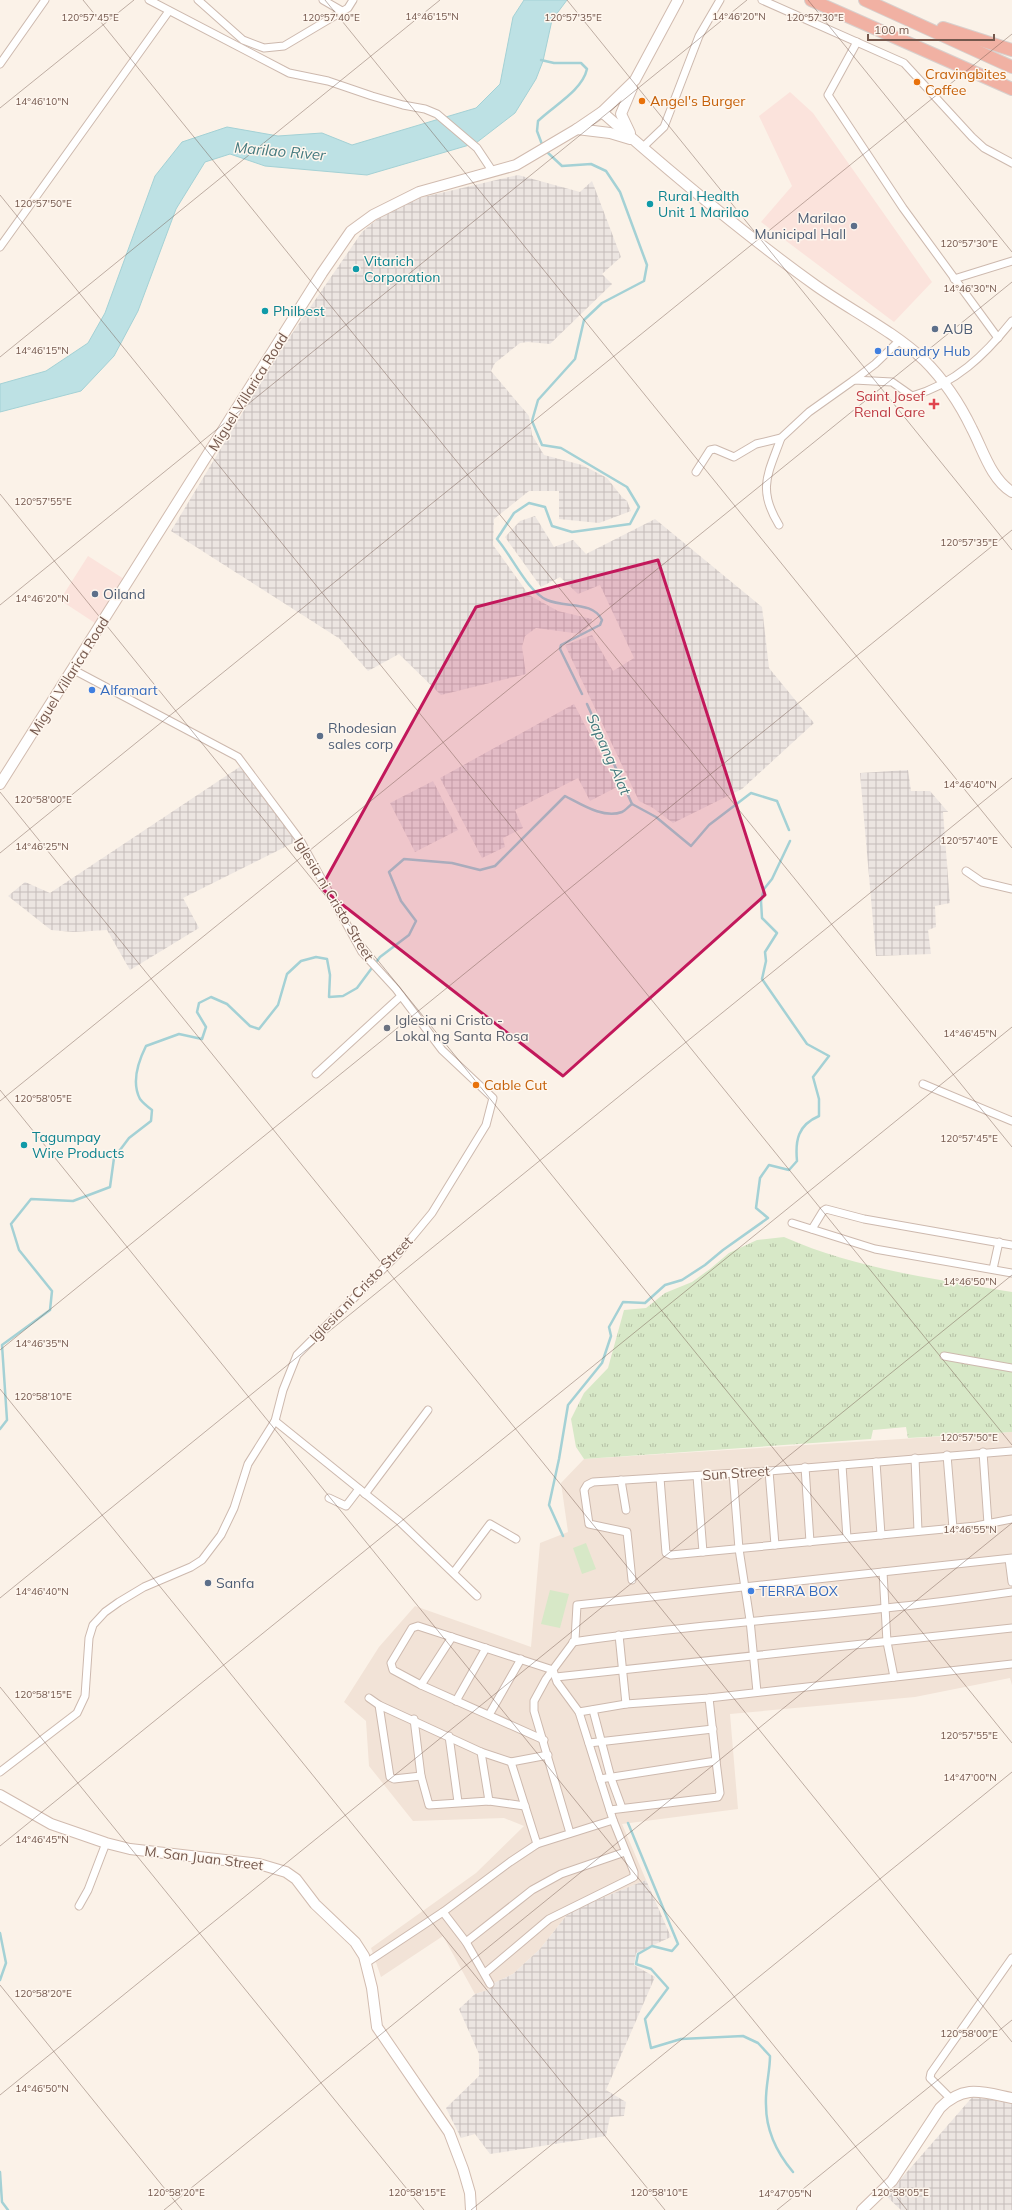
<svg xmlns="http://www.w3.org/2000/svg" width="1012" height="2210" font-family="Mulish,sans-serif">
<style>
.residential{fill:#f2e3d7}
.commercial{fill:#fbe3dc}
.industrial{fill:url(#industrial-grid)}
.grass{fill:url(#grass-tufts)}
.garden{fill:#d7e8c7}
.water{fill:#bde1e4;stroke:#a4d1d5}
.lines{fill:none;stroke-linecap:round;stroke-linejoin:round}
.stream{stroke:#a4d1d5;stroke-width:2.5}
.street-casing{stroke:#cdb9ae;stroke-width:9}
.secondary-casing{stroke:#d1bbaf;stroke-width:12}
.highway-casing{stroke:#d8d0cd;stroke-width:14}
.street{stroke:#fff;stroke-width:7}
.secondary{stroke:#fff;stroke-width:10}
.highway{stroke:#f1b1a3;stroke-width:12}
.marked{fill:#c2185b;fill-opacity:0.2;stroke:#c2185b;stroke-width:3;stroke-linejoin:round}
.ticks{fill:none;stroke:#74584d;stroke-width:1;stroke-opacity:0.45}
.food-dot{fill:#e8710a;stroke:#fef6ee;stroke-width:1.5}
.culture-dot{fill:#0f9aa8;stroke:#fef6ee;stroke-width:1.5}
.service-dot{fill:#5c6f8a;stroke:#fef6ee;stroke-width:1.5}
.shop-dot{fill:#3f7fe0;stroke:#fef6ee;stroke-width:1.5}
.health-dot{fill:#e0444e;stroke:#fef6ee;stroke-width:1.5}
.worship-dot{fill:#6b7280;stroke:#fef6ee;stroke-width:1.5}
.labels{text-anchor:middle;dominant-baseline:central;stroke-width:3;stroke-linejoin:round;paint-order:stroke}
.food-label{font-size:14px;fill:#c56008;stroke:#fef6ee;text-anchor:start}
.culture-label{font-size:14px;fill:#0d838f;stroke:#fef6ee;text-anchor:start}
.service-label{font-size:14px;fill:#4e5e75;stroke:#fef6ee;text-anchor:start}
.shop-label{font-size:14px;fill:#366cbe;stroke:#fef6ee;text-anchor:start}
.street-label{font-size:14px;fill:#74584d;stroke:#fef6ee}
.health-label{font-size:14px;fill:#be3a42;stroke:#fef6ee;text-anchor:end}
.worship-label{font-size:14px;fill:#5b616d;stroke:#fef6ee;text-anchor:start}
.water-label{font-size:15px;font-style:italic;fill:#457a7f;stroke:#fef6ee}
.ticks-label{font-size:10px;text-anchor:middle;fill:#74584d;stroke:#fef6ee;stroke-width:3;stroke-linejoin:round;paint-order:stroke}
</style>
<defs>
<pattern id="industrial-grid" width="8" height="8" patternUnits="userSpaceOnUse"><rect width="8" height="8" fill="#ece5e1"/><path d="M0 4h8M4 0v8" fill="none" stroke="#c4bcb9"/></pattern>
<pattern id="grass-tufts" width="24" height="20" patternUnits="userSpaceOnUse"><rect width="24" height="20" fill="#d7e8c7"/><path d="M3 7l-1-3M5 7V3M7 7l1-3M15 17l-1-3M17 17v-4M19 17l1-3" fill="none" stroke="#b3bfa4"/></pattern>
</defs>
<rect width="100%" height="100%" fill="#fbf2e8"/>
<!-- residential -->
<polygon class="residential" points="1012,1432 1012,1685 1010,1678 915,1697 730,1714 738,1809 622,1824 646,1880 570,1911 540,1949 513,1974 494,1983 488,1990 475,1994 443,1936 381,1977 371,1948 476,1873 524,1826 504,1818 413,1821 369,1766 366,1721 344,1702 379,1647 415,1606 531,1647 540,1543 568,1532 561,1483 584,1459"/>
<!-- commercial -->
<g class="commercial">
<polygon points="790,92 813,113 932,282 894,322 761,222 792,186 759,116"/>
<polygon points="88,556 124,579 95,623 60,600"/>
</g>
<!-- industrial -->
<g class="industrial">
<polygon points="518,175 580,192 592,181 621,257 602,274 612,284 550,344 528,342 520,343 495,363 491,371 529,416 532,435 544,455 582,465 607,478 622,497 627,501 631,511 599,523 559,519 559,491 529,491 494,519 493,545 529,595 558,611 592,619 591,624 581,634 536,628 525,636 522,647 526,674 441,695 399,654 368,671 340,639 171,531 278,354 362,232 387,211 411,200"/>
<polygon points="535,516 554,547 573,540 586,554 655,519 762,607 769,668 814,723 742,789 673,823 653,808 639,801 565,645 592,635 613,671 634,658 600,585 578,594 560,577 541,587 505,537 520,521"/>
<polygon points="574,704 617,787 590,801 578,778 515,810 523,828 503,838 505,847 482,858 440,778"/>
<polygon points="244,764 299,840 183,898 199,928 130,970 107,930 73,932 51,930 8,896 25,882 50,893"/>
<polygon points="908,770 911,791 930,791 948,812 943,812 950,903 935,906 936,927 928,930 931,954 876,956 860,773"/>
<polygon points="433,781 458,830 415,852 390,803"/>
<polygon points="646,1880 671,1937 636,1953 634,1965 655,1977 606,2090 626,2102 624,2116 610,2117 606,2136 490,2154 475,2134 461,2138 446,2108 479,2076 479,2054 459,2009 475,1994 488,1990 494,1983 513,1974 540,1949 570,1911"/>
<polygon points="975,2094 1012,2101 1012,2210 901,2210 886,2196"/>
</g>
<!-- grass -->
<path class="grass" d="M784,1237C856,1269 935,1279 1012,1292V1432L908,1438L906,1427L873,1430L871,1439L584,1459L576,1447L571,1419L584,1393L608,1368L624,1310L646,1308L665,1293L692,1282L710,1269L729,1253L757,1240Z"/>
<!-- garden -->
<g class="garden">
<polygon points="586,1543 596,1569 582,1574 573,1548"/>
<polygon points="550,1590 569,1594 560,1628 541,1624"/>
</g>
<!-- water -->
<polygon class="water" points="524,0 567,0 552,20 543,61 536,79 515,113 476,143 367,175 265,166 230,154 205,162 176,209 138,311 114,356 81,391 0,412 0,384 46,371 88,343 105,313 155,176 182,142 227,127 278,136 322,133 352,145 476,108 500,84 513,17"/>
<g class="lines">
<!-- stream -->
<g class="stream">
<path d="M541,60L554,63H581L587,69C582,91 553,106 538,121L537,131L543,147"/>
<path d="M546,151L562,166L591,164L606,171L620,192L647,265L644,281L602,303L584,320L575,359L538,400L532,421L542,445L561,448L627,487L639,507L630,524L572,532L552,526L545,507L529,503L514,513L497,539C512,556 527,591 547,600C565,608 593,601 602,620L600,625L561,645L560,649L582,694"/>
<polyline points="587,704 632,804"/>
<polyline points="632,804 656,817 691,846 709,825 751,793 777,801 789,830"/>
<path d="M0,1429L7,1420L2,1345L50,1310L52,1291L19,1250L11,1224L31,1199L73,1201L110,1187L114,1158L129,1138L151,1121L152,1110C148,1107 143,1103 140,1099C131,1082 138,1062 146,1046L179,1034L202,1039L206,1027L197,1012L199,1003L211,997L227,1004L250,1026L259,1029L278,1005L287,974L301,961L316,957L327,959L330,975L329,997L343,996L357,988L380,957L409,935L416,921L401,901L389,872L404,859L452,863L480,870L495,866L565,796C581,804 603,819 622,812C625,811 629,806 632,804"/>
<path d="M563,1536L549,1505L559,1459L568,1405L602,1363L611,1336L609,1327L623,1302L645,1303L665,1285L682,1280L705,1265L723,1250L768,1218L756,1208L760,1178L769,1165L789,1170L797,1161C795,1140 798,1125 819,1116V1099L813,1077L829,1056L807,1044L762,979L766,961L765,952L777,933L762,918L761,901L764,889L772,879L790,841"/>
<path d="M628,1823L678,1944L672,1951L652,1946L638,1954L636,1964L651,1969L668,1988L645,2019L651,2048L681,2039L743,2036L758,2043L770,2056C770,2072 765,2088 766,2105C766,2131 777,2153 793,2172"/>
<polyline points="0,1933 6,1963 0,1980"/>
<polyline points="0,2172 2,2202 8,2210"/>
</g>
<!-- street casing -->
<g class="street-casing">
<g id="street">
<polyline points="149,0 289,73 328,81 372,96 403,105 425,109 437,114 477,148 493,172"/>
<polyline points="198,0 243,40 264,48 284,46 348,8 353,0"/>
<polyline points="323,0 342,11"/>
<polyline points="762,0 904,63 972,137 984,148 1012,163"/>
<polyline points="857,42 828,95 903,208 998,338"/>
<polyline points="0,64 45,0"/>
<polyline points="643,147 664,127 699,36 720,0"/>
<polyline points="0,247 169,11"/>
<polyline points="954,279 1012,261"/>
<polyline points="854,380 875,364 900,340"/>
<path d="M696,472L710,450L715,449L734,457L756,444L781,438L809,412L854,380L892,382L912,396C955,384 985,355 1012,321"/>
<path d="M779,525C757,489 768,474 781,438"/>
<polyline points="966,871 982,882 1012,889"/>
<polyline points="316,1074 401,996"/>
<polyline points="923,1084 1012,1121"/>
<polyline points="792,1223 875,1249 1012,1273"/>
<polyline points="812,1229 823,1211 826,1209 864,1219 1012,1245"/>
<polyline points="993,1269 999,1242"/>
<polyline points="944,1356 1012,1368"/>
<polyline points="275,1421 399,1521 477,1596"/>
<polyline points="983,1452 988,1524"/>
<polyline points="947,1455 953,1528"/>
<polyline points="915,1458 918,1531"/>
<polyline points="876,1462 881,1535"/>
<polyline points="842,1465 847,1538"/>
<polyline points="805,1467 810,1542"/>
<polyline points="769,1471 775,1545"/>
<polyline points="733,1473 739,1549 750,1620 757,1692"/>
<polyline points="697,1476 703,1552"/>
<polyline points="660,1478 666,1553 671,1555 976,1526 1012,1519"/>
<polyline points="621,1480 626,1510"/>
<polyline points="365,1494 428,1410"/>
<polyline points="329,1498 346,1506 359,1489"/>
<polyline points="1009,1559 1012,1582"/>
<polyline points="454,1572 490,1524 516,1539"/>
<polyline points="883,1572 887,1642 894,1677"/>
<polyline points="632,1580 627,1532 589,1524 584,1490 587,1485 593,1482 769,1471 1012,1451"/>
<polyline points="619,1635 626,1704"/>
<path d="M573,1642C677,1626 782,1620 886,1608C928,1604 970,1598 1012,1592"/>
<polyline points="556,1677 1012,1628"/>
<polyline points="421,1685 452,1637"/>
<polyline points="369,1698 379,1705"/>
<polyline points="456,1701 486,1648"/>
<polyline points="593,1710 611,1778 622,1808"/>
<polyline points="579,1712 626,1704 709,1698 1012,1664"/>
<polyline points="489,1715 521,1659"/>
<polyline points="414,1719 421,1776 429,1805 489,1801 525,1806"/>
<polyline points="449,1736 458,1802"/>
<polyline points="589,1743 713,1729"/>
<polyline points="481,1752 489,1801"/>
<polyline points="511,1762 537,1844"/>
<polyline points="0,1772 77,1713 85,1696 89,1638 93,1625 105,1612 119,1602 144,1587 191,1567 202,1560 221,1535 234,1508 248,1464 275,1421 283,1390 297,1355 398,1254 432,1213 486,1125 493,1098 442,1050 396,989 362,952 300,840 238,757 72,669"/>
<polyline points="421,1776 394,1779 390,1777 379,1705 481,1752 511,1762 548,1755"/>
<polyline points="600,1779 716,1761 709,1698"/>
<polyline points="610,1810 718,1797 720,1793 716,1761"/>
<polyline points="570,1833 534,1711 534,1701 546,1679 575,1640 577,1605 1012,1558"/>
<polyline points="79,1906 88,1890 106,1843"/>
<polyline points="443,1912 466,1942 490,1984"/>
<polyline points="466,1942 532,1890 561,1874 625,1852"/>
<polyline points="366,1963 443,1912 510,1862 537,1844 613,1820 579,1712 557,1682 553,1670 418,1626 412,1628 391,1663 393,1670 421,1685 544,1740"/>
<polyline points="485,1973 549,1919 634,1877 634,1872 613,1820"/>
<polyline points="950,2098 930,2078 931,2073 1012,1958"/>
</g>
</g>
<!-- secondary casing -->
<g class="secondary-casing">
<g id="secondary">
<path d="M602,112C670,172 741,232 815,285C850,310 892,330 924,360C944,380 960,404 972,429C983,450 991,479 1012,492"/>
<polyline points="577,129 610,133 630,139"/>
<polyline points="630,133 621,114 632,88"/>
<polyline points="0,784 322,273 351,231 373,215 419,192 516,165 577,129 602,112 635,80 678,0"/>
<polyline points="0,1795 51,1824 106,1843 130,1849 259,1864 286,1872 296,1879 315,1904 355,1942 364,1956 372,1988 377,2027 449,2132 463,2169 470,2193 471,2210"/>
<path d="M862,2210L892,2181L940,2108C964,2084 982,2092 1012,2098"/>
</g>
</g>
<!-- highway casing -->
<g class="highway-casing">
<g id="highway">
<polyline points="811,0 1012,89"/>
<polyline points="865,0 1012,67"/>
<polyline points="943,28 1012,50"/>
</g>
</g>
<!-- street -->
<use href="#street" class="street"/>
<!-- secondary -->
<use href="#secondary" class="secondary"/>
<!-- highway -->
<use href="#highway" class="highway"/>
</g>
<!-- marked area -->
<path class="marked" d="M658,560L765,895L563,1076L321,888L476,607Z"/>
<!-- ticks -->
<path class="ticks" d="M83,0L1012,1147M325,0L1012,848M567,0L1012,550M808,0L1012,252M0,108L134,0M0,195L1012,1445M0,357L440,0M0,494L1012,1743M0,605L747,0M0,792L1012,2042M0,853L1012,34M0,1090L907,2210M0,1101L1012,282M0,1350L1012,530M0,1389L665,2210M0,1598L1012,778M0,1687L424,2210M0,1846L1012,1027M0,1985L182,2210M0,2095L1012,1275M164,2210L1012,1523M471,2210L1012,1772M777,2210L1012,2020"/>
<!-- markers -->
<g class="food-dot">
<circle cx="917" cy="82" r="4"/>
<circle cx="642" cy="101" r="4"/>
<circle cx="476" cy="1085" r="4"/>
</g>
<g class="culture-dot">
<circle cx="650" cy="204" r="4"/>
<circle cx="356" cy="269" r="4"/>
<circle cx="265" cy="311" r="4"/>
<circle cx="24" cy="1145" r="4"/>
</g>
<g class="service-dot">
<circle cx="854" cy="226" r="4"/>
<circle cx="935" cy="329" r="4"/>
<circle cx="95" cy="594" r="4"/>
<circle cx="320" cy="736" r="4"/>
<circle cx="208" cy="1583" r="4"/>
</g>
<g class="shop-dot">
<circle cx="878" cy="351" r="4"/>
<circle cx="92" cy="690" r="4"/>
<circle cx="751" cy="1591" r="4"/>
</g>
<path class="health-dot" d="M932 398h4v4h4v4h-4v4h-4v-4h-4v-4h4z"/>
<circle class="worship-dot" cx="387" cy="1028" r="4"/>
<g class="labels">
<!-- food labels -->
<g class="food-label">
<text x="925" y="74">Cravingbites<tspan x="925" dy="16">Coffee</tspan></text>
<text x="650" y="101">Angel's Burger</text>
<text x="484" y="1085">Cable Cut</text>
</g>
<!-- culture labels -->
<g class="culture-label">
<text x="658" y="196">Rural Health<tspan x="658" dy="16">Unit 1 Marilao</tspan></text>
<text x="364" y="261">Vitarich<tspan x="364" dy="16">Corporation</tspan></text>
<text x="273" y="311">Philbest</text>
<text x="32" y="1137">Tagumpay<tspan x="32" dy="16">Wire Products</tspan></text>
</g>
<!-- service labels -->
<g class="service-label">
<text x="846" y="218" text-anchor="end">Marilao<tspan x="846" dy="16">Municipal Hall</tspan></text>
<text x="943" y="329">AUB</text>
<text x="103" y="594">Oiland</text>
<text x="328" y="728">Rhodesian<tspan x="328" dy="16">sales corp</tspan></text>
<text x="216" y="1583">Sanfa</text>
</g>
<!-- shop labels -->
<g class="shop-label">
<text x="886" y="351">Laundry Hub</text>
<text x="100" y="690">Alfamart</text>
<text x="759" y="1591">TERRA BOX</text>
</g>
<!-- street labels -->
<g class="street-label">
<text transform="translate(248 392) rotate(-58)">Miguel Villarica Road</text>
<text transform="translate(69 676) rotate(-58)">Miguel Villarica Road</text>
<text transform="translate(334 899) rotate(59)">Iglesia ni Cristo Street</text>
<text transform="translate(361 1289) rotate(-46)">Iglesia ni Cristo Street</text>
<text transform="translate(736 1473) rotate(-4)">Sun Street</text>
<text transform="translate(204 1858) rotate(7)">M. San Juan Street</text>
</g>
<!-- health labels -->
<g class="health-label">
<text x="925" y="396">Saint Josef<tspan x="925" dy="16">Renal Care</tspan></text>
</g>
<!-- worship labels -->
<g class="worship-label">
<text x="395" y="1020">Iglesia ni Cristo -<tspan x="395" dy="16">Lokal ng Santa Rosa</tspan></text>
</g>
<!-- water labels -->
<g class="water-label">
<text transform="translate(280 151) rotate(5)">Marilao River</text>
<text transform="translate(609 754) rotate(66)">Sapang Alat</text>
</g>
</g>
<g class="ticks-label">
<text x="432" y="20">14°46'15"N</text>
<text x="739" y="20">14°46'20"N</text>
<text x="90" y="21">120°57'45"E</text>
<text x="573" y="21">120°57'35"E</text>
<text x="331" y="21">120°57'40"E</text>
<text x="815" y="21">120°57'30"E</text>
<text x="42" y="105">14°46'10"N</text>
<text x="43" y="207">120°57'50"E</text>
<text x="969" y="247">120°57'30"E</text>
<text x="970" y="292">14°46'30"N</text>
<text x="42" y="354">14°46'15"N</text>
<text x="43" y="505">120°57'55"E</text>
<text x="969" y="546">120°57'35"E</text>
<text x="42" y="602">14°46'20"N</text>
<text x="970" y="788">14°46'40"N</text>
<text x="43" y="803">120°58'00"E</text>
<text x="969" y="844">120°57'40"E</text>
<text x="42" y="850">14°46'25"N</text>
<text x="970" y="1037">14°46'45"N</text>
<text x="43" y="1102">120°58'05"E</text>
<text x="969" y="1142">120°57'45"E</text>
<text x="970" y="1285">14°46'50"N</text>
<text x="42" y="1347">14°46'35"N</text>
<text x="43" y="1400">120°58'10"E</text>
<text x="969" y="1441">120°57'50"E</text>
<text x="970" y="1533">14°46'55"N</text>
<text x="42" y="1595">14°46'40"N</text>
<text x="43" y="1698">120°58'15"E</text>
<text x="969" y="1739">120°57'55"E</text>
<text x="970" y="1781">14°47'00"N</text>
<text x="42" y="1843">14°46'45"N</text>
<text x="43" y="1997">120°58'20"E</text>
<text x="969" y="2037">120°58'00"E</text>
<text x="42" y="2092">14°46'50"N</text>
<text x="176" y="2196">120°58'20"E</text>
<text x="417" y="2196">120°58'15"E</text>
<text x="659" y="2196">120°58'10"E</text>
<text x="900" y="2196">120°58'05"E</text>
<text x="785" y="2197">14°47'05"N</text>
</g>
<!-- scale -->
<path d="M868 34v6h126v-6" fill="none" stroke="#74584d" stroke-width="2"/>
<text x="874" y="34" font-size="12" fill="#74584d" stroke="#fef6ee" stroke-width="3" paint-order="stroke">100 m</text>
</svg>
